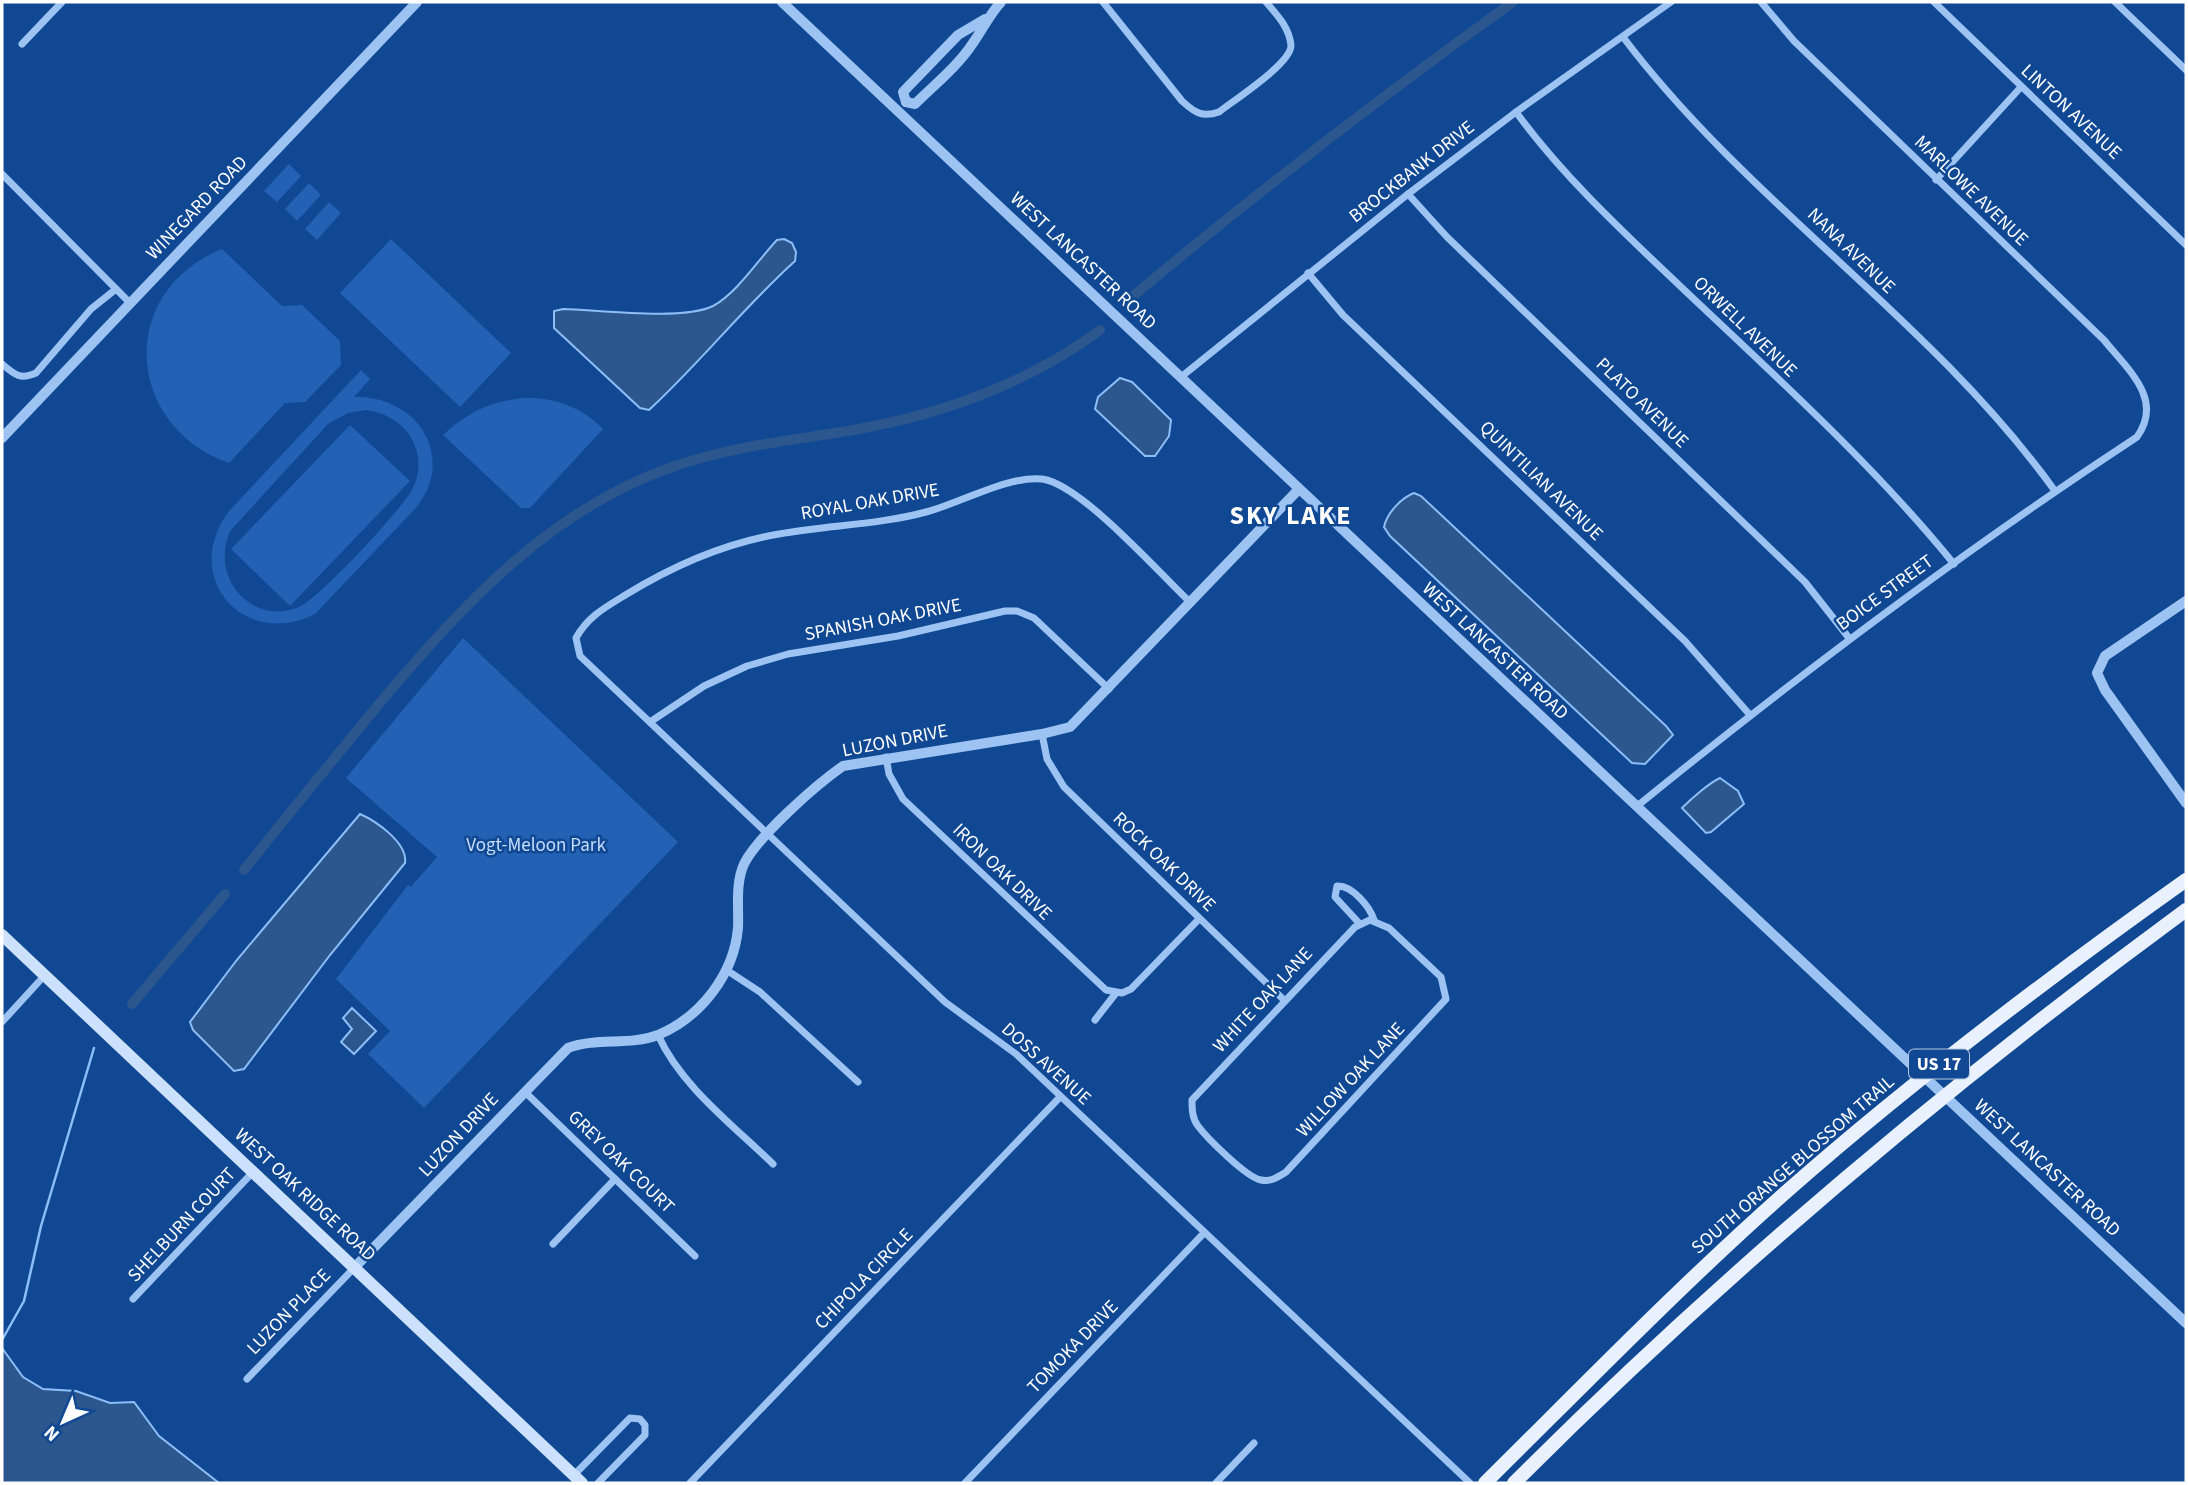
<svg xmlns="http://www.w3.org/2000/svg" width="2188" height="1485" font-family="'Source Sans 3',sans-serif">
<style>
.green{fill:#2261b3;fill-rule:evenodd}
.water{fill:#2c568e;stroke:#8ebef7;stroke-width:2}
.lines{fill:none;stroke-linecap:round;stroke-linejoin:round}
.stream{stroke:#8ebef7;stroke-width:2.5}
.canal{stroke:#2c568e;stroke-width:10}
.minor{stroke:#9dc3f3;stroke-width:7}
.tertiary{stroke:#9dc3f3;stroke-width:10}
.secondary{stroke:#cce1fd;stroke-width:12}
.primary{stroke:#e9f1ff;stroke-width:14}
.labels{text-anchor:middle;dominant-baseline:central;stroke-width:5;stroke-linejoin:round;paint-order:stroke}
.shield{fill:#104893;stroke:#b7c8df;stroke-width:2}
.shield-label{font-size:18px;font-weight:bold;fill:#fff}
.street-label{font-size:19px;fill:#fff;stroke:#104893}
.park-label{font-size:19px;fill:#c5defe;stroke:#104893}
.district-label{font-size:26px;font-weight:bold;letter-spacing:2px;fill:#fff;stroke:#104893}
</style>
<rect width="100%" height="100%" fill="#104893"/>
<!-- green -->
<g class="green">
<polygon points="289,164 301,176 277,202 264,191"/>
<polygon points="309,183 321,195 297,221 285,209"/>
<polygon points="329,202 341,213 317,240 305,229"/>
<polygon points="391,239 511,353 460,407 340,293"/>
<path d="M222,249L282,306L302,305L340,341L341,365L305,402L285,403L229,463C124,426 117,291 222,249Z"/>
<path d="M361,370L370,379L354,397C417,395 458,457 415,509L315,614C243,650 180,576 229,511ZM366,410C406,415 431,452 412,490C398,513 321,597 299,607C251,627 208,575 231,530L328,424L348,413Z"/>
<path d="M524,398C554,397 582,407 603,429L530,508H521L443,435C469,411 490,402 524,398Z"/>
<polygon points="350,425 410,481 290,606 231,549"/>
<polygon points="463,638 678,842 424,1108 368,1054 390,1031 336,979 408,885 411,887 437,857 346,778"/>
</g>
<!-- water -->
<g class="water">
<path d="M784,239L792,243L796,252L795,261C743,308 700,363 649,410L640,408L554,328V311L563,309C599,310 682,321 713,306C737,293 758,260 777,240Z"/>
<polygon points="1120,378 1132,382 1171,420 1169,436 1155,456 1145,456 1095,409 1098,397"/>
<path d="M1414,493L1421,496L1666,726L1673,735L1645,764L1632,763L1390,536L1384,527C1387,513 1401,498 1414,493Z"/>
<path d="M1720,778L1738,791L1744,804L1711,832L1706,833L1682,808C1691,799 1709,783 1720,778Z"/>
<path d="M360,814C376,821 408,843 405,863L330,955L244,1069L234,1071L193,1030L190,1022L236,961Z"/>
<polygon points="352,1008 376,1031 354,1054 341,1042 352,1029 343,1018"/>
<polygon points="2,1348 23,1377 43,1389 76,1391 110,1403 134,1402 159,1436 219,1483 2,1483"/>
</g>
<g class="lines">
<!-- stream -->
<polyline class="stream" points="2,1340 24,1301 41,1226 94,1048"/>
<!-- canal -->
<g class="canal">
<path d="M1132,297C1255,194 1382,96 1513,2"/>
<path d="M244,870C290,812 337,755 384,698C466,602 550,510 672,467C736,444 803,440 869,427C949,412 1035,379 1100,330"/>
<polyline points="132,1004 225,894"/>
</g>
<!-- minor -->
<g class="minor">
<path d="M1103,2L1182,101C1194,112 1202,118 1219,112C1234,100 1292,63 1291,45C1289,27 1277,15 1266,2"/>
<polyline points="1934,2 2186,245"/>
<polyline points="2115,2 2186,70"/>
<path d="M1623,37C1749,204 1933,321 2055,491"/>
<polyline points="22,44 62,2"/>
<path d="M1516,112C1563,176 1621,230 1679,285C1774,375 1871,462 1954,564"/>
<polyline points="2,174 130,303"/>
<polyline points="1936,180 2021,87"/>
<polyline points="1408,194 1447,237 1805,582 1849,638"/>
<polyline points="1308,273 1343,315 1685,641 1750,715"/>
<path d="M2,364C15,375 20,380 36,373L91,309L116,289"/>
<polyline points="1181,377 1408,194 1516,112 1671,2"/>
<path d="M1191,603C1159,573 1081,484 1042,479C1009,475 958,504 926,512C878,525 827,525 779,534C725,543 673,566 627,594C606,607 588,616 576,638L580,656L945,1002L1016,1054L1470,1483"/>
<polyline points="650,722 704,686 747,666 788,654 898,636 1005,611 1017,611 1034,618 1109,689"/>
<polyline points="1042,734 1047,759 1064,787 1284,1000"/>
<polyline points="886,757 889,774 903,799 1106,990 1122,993 1131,989 1199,919"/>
<path d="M1636,807C1797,676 1963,551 2137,437C2164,399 2128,370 2104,340L1794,41L1761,2"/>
<path d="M1370,920L1389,928L1441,977L1446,999L1286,1172C1278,1177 1271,1182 1261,1180C1247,1178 1207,1138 1198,1126C1192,1118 1192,1109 1192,1100L1355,927Z"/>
<path d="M1359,923L1335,897L1337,886C1352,885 1370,907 1374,920"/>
<polyline points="728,971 760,992 858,1082"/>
<polyline points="1095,1020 1116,993"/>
<polyline points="2,1022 45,975"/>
<path d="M658,1035C681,1086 733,1125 773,1164"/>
<polyline points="525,1092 695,1256"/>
<polyline points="553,1244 615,1179"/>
<polyline points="133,1299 253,1172"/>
<polyline points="247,1379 354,1268"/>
<polyline points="574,1475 630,1418 640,1419 645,1425 645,1435 598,1483"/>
<polyline points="690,1483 1060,1097"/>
<polyline points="965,1483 1204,1233"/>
<polyline points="1216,1483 1254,1443"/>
</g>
<!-- tertiary -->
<g class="tertiary">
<polyline points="782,2 2186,1323"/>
<path d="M906,102L915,104C934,85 958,66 973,43C983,29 989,15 1001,2"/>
<polyline points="906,102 903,92 958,35 985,19"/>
<polyline points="2,438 417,2"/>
<polyline points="2186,601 2105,656 2097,673 2105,690 2186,803"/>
<path d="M354,1268L568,1048C597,1037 629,1046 658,1035C701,1017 734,974 738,928C739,908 735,884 744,864C759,835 816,785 843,766L1042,734L1070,727L1299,489"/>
</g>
<!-- secondary -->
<polyline class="secondary" points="2,935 582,1483"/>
<!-- primary -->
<g class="primary">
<path d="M1485,1483C1584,1385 1681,1285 1786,1192C1913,1080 2048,978 2186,880"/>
<path d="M1514,1483C1722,1275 1949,1084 2186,910"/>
</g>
</g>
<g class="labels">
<!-- shield labels -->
<rect class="shield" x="1909" y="1049.5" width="60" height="29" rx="5"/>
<g class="shield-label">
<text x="1939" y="1064">US 17</text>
</g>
<!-- street labels -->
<g class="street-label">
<text transform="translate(2071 112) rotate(43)">LINTON AVENUE</text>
<text transform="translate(1412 172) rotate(-38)">BROCKBANK DRIVE</text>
<text transform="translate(1971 191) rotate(44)">MARLOWE AVENUE</text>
<text transform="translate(197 208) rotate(-46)">WINEGARD ROAD</text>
<text transform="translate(1851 251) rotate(44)">NANA AVENUE</text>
<text transform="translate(1083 261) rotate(43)">WEST LANCASTER ROAD</text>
<text transform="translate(1745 327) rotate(44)">ORWELL AVENUE</text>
<text transform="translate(1642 403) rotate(44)">PLATO AVENUE</text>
<text transform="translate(1541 481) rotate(44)">QUINTILIAN AVENUE</text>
<text transform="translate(870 502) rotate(-10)">ROYAL OAK DRIVE</text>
<text transform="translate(1885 593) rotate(-36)">BOICE STREET</text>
<text transform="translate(883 620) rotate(-11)">SPANISH OAK DRIVE</text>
<text transform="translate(1495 651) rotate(43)">WEST LANCASTER ROAD</text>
<text transform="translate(895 741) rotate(-11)">LUZON DRIVE</text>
<text transform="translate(1164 862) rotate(44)">ROCK OAK DRIVE</text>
<text transform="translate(1002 872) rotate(44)">IRON OAK DRIVE</text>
<text transform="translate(1263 1000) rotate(-47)">WHITE OAK LANE</text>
<text transform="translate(1046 1064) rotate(42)">DOSS AVENUE</text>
<text transform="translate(1351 1080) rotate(-47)">WILLOW OAK LANE</text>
<text transform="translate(459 1135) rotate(-47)">LUZON DRIVE</text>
<text transform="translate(621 1162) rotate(44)">GREY OAK COURT</text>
<text transform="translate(1793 1165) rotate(-41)">SOUTH ORANGE BLOSSOM TRAIL</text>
<text transform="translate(2047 1168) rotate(43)">WEST LANCASTER ROAD</text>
<text transform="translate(305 1195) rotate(43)">WEST OAK RIDGE ROAD</text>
<text transform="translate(182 1225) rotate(-47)">SHELBURN COURT</text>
<text transform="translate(864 1279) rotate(-46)">CHIPOLA CIRCLE</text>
<text transform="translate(289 1312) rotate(-46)">LUZON PLACE</text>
<text transform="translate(1073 1347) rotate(-46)">TOMOKA DRIVE</text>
</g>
<!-- park labels -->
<g class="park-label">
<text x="536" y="845">Vogt-Meloon Park</text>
</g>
<!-- district labels -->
<g class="district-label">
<text x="1291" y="515">SKY LAKE</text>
</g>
</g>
<!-- border -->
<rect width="2188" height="1485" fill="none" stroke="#ffffff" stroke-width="7"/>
<!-- north arrow -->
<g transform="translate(63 1422) rotate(224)" stroke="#104893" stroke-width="5" paint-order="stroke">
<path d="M0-5L12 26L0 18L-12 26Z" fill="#ffffff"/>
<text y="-10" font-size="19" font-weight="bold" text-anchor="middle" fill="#ffffff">N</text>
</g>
</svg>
